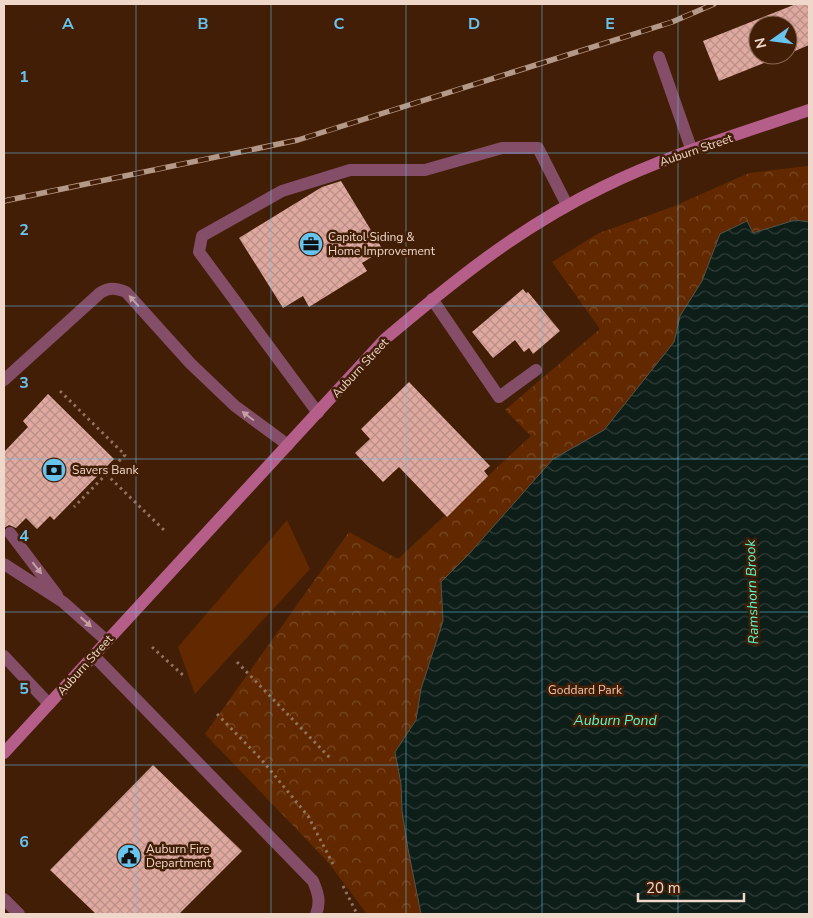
<svg xmlns="http://www.w3.org/2000/svg" width="813" height="918" font-family="'Nunito Sans',sans-serif">
<style>
.grass{fill:#622900}
.park{fill:url(#park-crowns)}
.water{fill:url(#water-waves);stroke:#51554d}
.building{fill:url(#building-cross-hatch)}
.lines{fill:none;stroke-linecap:round;stroke-linejoin:round}
.path{stroke:#927260;stroke-width:3;stroke-dasharray:2.5 4;stroke-linecap:butt}
.lane{stroke:#844d68;stroke-width:12}
.secondary{stroke:#b55e8a;stroke-width:12}
.rail-casing{stroke:#b59988;stroke-width:5.5}
.rail{stroke:#431e07;stroke-width:4;stroke-dasharray:11;stroke-linecap:butt}
.oneway{fill:#c4a0a2}
.grid{fill:none;stroke:#66c4ef;stroke-width:1;stroke-opacity:0.55}
.labels{text-anchor:middle;dominant-baseline:central;stroke-width:5;stroke-linejoin:round;paint-order:stroke}
.street-label{font-size:12px;fill:#efd7c9;stroke:#431e07}
.poi-label{font-size:12px;fill:#efd7c9;stroke:#431e07;text-anchor:start}
.park-label{font-size:12px;fill:#f1c4ac;stroke:#431e07}
.water-label{font-size:14px;font-style:italic;fill:#58fecd;stroke:#431e07}
.grid-label{font-size:16px;text-anchor:middle;font-weight:bold;fill:#66c4ef;stroke:#431e07;stroke-width:5;stroke-linejoin:round;paint-order:stroke}
</style>
<defs>
<pattern id="park-crowns" width="20" height="18" patternUnits="userSpaceOnUse" patternTransform="scale(1.25)"><rect width="20" height="18" fill="#622900"/><path d="M2 6a3 3 0 1 1 6 0M12 15a3 3 0 1 1 6 0" fill="none" stroke="#794724"/></pattern>
<pattern id="water-waves" width="16" height="10" patternUnits="userSpaceOnUse" patternTransform="scale(1.25)"><rect width="16" height="10" fill="#0d1d18"/><path d="M0 5q4-4 8 0t8 0" fill="none" stroke="#313d38"/></pattern>
<pattern id="building-cross-hatch" width="8" height="8" patternUnits="userSpaceOnUse" patternTransform="scale(1.25)"><rect width="8" height="8" fill="#dfa9a0"/><path d="M0 0l8 8M0 8l8-8" fill="none" stroke="#b98f87"/></pattern>
</defs>
<rect width="100%" height="100%" fill="#431e07"/>
<!-- grass -->
<polygon class="grass" points="287,520 310,569 195,694 178,647"/>
<!-- park -->
<polygon class="park" points="807,166 809,166 809,914 367,914 328,862 205,734 349,532 398,559 531,436 505,410 600,329 552,262 599,233 672,207 749,173"/>
<!-- water -->
<polygon class="water" points="795,220 809,222 809,914 421,914 408,849 402,811 401,784 395,752 416,720 421,689 443,621 441,582 469,554 553,459 604,430 674,342 680,316 702,281 720,234 747,221 753,233"/>
<!-- building -->
<g class="building">
<polygon points="796,4 809,4 809,45 788,54 788,25 758,25 758,55 784,55 719,81 703,41"/>
<polygon points="341,181 383,250 362,263 367,271 309,307 303,296 283,308 239,238 322,187"/>
<polygon points="523,289 526,293 528,292 560,331 533,354 529,348 524,352 515,340 493,358 472,332"/>
<polygon points="409,382 490,466 484,471 488,476 447,517 399,467 383,482 355,453 370,439 361,429"/>
<polygon points="48,394 114,459 54,520 50,516 37,529 26,518 16,528 9,525 4,528 4,452 28,427 23,421"/>
<polygon points="153,765 242,851 179,914 96,914 50,870"/>
</g>
<g class="lines">
<!-- path -->
<g class="path">
<polyline points="60,391 125,455 74,507"/>
<polyline points="106,474 166,532"/>
<polyline points="152,647 185,677"/>
<polyline points="237,662 331,759"/>
<polyline points="217,714 261,759 308,816 333,864"/>
<polyline points="343,886 357,914"/>
</g>
<!-- lane -->
<g class="lane">
<polyline points="659,57 692,151"/>
<polyline points="432,299 499,397 536,370"/>
<path d="M4,380L100,293C109,287 116,288 126,292L190,363L235,406L288,445"/>
<polyline points="318,413 199,252 202,236 282,191 350,170 425,170 502,148 538,148 567,205"/>
<polyline points="10,533 57,595"/>
<polyline points="4,564 63,602 107,641"/>
<polyline points="4,656 49,704"/>
<path d="M94,656L313,881C318,893 321,902 316,914"/>
<polyline points="4,899 19,914"/>
</g>
<!-- secondary -->
<path class="secondary" d="M4,753L385,339C455,280 520,227 603,187C668,155 740,134 809,110"/>
<!-- rail casing -->
<g class="rail-casing">
<polyline id="rail" points="4,201 298,140 672,22 714,4"/>
</g>
<!-- rail -->
<use href="#rail" class="rail"/>
</g>
<!-- one-way arrows -->
<defs><path id="oneway-solid" d="M-6-.8H1V-3.2L6.5 0L1 3.2V.8H-6Z" transform="scale(1.25)"/></defs>
<g class="oneway">
<use href="#oneway-solid" transform="translate(134 301) rotate(-132)"/>
<use href="#oneway-solid" transform="translate(248 416) rotate(-143)"/>
<use href="#oneway-solid" transform="translate(37 568) rotate(52)"/>
<use href="#oneway-solid" transform="translate(86 622) rotate(42)"/>
</g>
<!-- grid -->
<path class="grid" d="M136,4V914M271,4V914M406,4V914M542,4V914M678,4V914M4,153H809M4,306H809M4,459H809M4,612H809M4,765H809"/>
<!-- icons -->
<defs>
<g id="office-disc" transform="scale(1.25)"><circle r="9.5" fill="#66c4ef" stroke="#431e07"/><path d="M-6-3h4V-5.5h4V-3h4V5H-6ZM-1-4.5V-3h2v-1.5ZM-6 0V1H6V0Z" fill="#111"/></g>
<g id="bank-disc" transform="scale(1.25)"><circle r="9.5" fill="#66c4ef" stroke="#431e07"/><path d="M-6-4H6V4H-6ZM0-2.3a2.3 2.3 0 1 0 0 4.6a2.3 2.3 0 1 0 0-4.6Z" fill="#111"/></g>
<g id="civic-disc" transform="scale(1.25)"><circle r="9.5" fill="#66c4ef" stroke="#431e07"/><path d="M-.6-6.5H3V-4.5H.6V-3L4-1V1h2V6H-6V1h2V-1L-.6-3ZM-1.2 2.5V6h2.4V2.5Z" fill="#111"/></g>
</defs>
<g fill-rule="evenodd">
<use href="#office-disc" x="311" y="244"/>
<use href="#bank-disc" x="54" y="470"/>
<use href="#civic-disc" x="129" y="856"/>
</g>
<g class="labels">
<!-- street labels -->
<g class="street-label">
<text transform="translate(696 150) rotate(-19)">Auburn Street</text>
<text transform="translate(360 368) rotate(-47)">Auburn Street</text>
<text transform="translate(85 665) rotate(-48)">Auburn Street</text>
</g>
<!-- poi labels -->
<g class="poi-label">
<text x="328" y="237">Capitol Siding &amp;<tspan x="328" dy="14">Home Improvement</tspan></text>
<text x="72" y="470">Savers Bank</text>
<text x="146" y="849">Auburn Fire<tspan x="146" dy="14">Department</tspan></text>
</g>
<!-- park labels -->
<g class="park-label">
<text x="585" y="690">Goddard Park</text>
</g>
<!-- water labels -->
<g class="water-label">
<text transform="translate(752 592) rotate(-92)">Ramshorn Brook</text>
<text x="615" y="720">Auburn Pond</text>
</g>
</g>
<g class="grid-label">
<text x="68" y="29">A</text>
<text x="203" y="29">B</text>
<text x="339" y="29">C</text>
<text x="474" y="29">D</text>
<text x="610" y="29">E</text>
<text x="24" y="82">1</text>
<text x="24" y="235">2</text>
<text x="24" y="388">3</text>
<text x="24" y="541">4</text>
<text x="24" y="694">5</text>
<text x="24" y="847">6</text>
</g>
<!-- border -->
<rect width="813" height="918" fill="none" stroke="#efd7c9" stroke-width="10"/>
<!-- north arrow -->
<g transform="translate(773 40) rotate(256)"><circle r="24" fill="#431e07" stroke="#886855"/>
<path d="M0-4L9 19L0 12L-9 19Z" fill="#66c4ef"/>
<text y="-8" font-size="14" font-weight="bold" text-anchor="middle" fill="#efd7c9">N</text>
</g>
<!-- scale -->
<path d="M638 893v8h106v-8" fill="none" stroke="#efd7c9" stroke-width="2.5"/>
<text x="646" y="893" font-size="15" fill="#efd7c9" stroke="#431e07" stroke-width="4" paint-order="stroke">20 m</text>
</svg>
